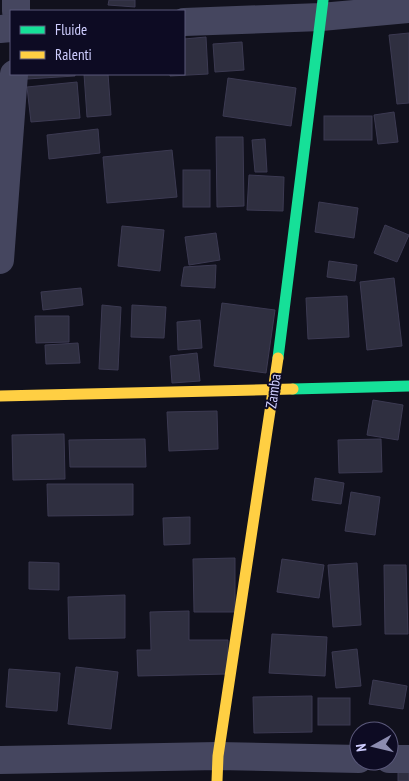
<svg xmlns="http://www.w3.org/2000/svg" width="409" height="781" font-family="'PT Sans Narrow',sans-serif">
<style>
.building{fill:#2f2f40;stroke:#3c3a52}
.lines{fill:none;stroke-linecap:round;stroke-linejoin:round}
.street{stroke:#45465f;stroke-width:28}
.fast{stroke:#16e098;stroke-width:11}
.slow{stroke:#ffcf43;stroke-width:11}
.labels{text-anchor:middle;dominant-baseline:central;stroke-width:4;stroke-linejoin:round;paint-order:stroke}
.street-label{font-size:15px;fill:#cfceff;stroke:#0d0b23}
</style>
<rect width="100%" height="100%" fill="#11111d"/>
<!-- building -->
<g class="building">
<polygon points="109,0 135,0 135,7 108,5"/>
<polygon points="409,33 409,103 397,104 389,35"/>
<polygon points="206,37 208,74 170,76 170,74 184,74 184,39"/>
<polygon points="242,42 244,70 215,72 213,44"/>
<polygon points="27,74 75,74 75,76 27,79"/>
<polygon points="84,74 108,74 111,115 87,117"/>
<polygon points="228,78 296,88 291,126 223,116"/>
<polygon points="77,82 80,118 31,122 27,87"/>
<polygon points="394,112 398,142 378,144 374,115"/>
<rect x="324" y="116" width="48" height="24"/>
<polygon points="98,129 100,153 49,159 47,135"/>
<polygon points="216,137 243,137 244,206 217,207"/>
<polygon points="265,139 267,172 255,172 252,140"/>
<polygon points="172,150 177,197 107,203 103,157"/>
<rect x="183" y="170" width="27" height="37"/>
<polygon points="249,175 284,177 283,211 247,210"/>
<polygon points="319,202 358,208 354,238 315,232"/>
<polygon points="385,225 409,235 397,262 374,253"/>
<polygon points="122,226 164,230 160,271 118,266"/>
<polygon points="216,233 220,260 189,265 185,237"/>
<polygon points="329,261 357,265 355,281 327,277"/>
<polygon points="216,265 215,288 181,286 184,267"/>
<polygon points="394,278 402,346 367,350 360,282"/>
<polygon points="81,288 83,305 43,310 41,292"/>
<polygon points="347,296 349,337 308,339 306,298"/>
<polygon points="222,303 275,310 266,373 214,366"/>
<polygon points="102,305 121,307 118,370 99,369"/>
<polygon points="132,305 166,307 164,338 131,337"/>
<polygon points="35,316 69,316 69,342 36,343"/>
<polygon points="200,320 202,348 178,350 177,322"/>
<polygon points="78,343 80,363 46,364 45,345"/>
<polygon points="197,353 200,381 172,383 170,356"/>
<polygon points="373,400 403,405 398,440 367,435"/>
<polygon points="217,411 218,449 169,451 167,412"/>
<polygon points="64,434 65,479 13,480 12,435"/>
<polygon points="145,439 146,467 70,467 69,440"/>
<polygon points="381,439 382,472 339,473 338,440"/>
<polygon points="315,478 344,483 341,504 312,500"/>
<polygon points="47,484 133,484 133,515 48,516"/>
<polygon points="351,492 380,497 375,535 345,531"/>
<polygon points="190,517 190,544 164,545 163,518"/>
<polygon points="235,558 235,612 194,612 193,559"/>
<polygon points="282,559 324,565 319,598 277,592"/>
<polygon points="29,562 59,563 59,590 29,589"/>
<polygon points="357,563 361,625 333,627 328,565"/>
<polygon points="384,565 406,565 408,634 385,634"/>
<polygon points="125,595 125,638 69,639 68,597"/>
<polygon points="189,611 189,640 228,640 227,674 138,676 137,650 151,650 150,612"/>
<polygon points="272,634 327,637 325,676 269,673"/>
<polygon points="357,649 361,686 336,688 332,652"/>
<polygon points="76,667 118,672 111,729 68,724"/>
<polygon points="9,669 60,673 57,711 6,707"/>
<polygon points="373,680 407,686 403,709 369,704"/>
<polygon points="312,696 312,732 254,733 253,697"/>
<rect x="318" y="698" width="32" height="27"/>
<rect x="398" y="772" width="11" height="9"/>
</g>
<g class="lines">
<!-- street -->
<g class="street">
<polyline points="16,0 16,11"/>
<polyline points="184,22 321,17 409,9"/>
<polyline points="0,29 11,28"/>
<polyline points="0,260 14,74"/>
<polyline points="389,759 409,759"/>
<polyline points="0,760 218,756 359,759"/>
</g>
<!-- fast -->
<g class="fast">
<polyline points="278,358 323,0"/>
<polyline points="293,389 409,386"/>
</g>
<!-- slow -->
<g class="slow">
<polyline points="0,396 293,389"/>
<polyline points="217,781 218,756 278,358"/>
</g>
</g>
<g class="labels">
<!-- street labels -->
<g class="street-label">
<text transform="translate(273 391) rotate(-82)">Zamba</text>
</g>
</g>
<!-- legend -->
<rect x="10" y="10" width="175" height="65" fill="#0d0b23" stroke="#5b597b"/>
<rect x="20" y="26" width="25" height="8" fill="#16e098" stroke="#5b597b"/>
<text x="55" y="35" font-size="15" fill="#cfceff">Fluide</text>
<rect x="20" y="51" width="25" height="8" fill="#ffcf43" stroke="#5b597b"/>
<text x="55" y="60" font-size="15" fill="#cfceff">Ralenti</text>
<!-- north arrow -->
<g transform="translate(374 746) rotate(262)"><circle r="24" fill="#0d0b23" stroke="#5b597b"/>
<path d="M0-4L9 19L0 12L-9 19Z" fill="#8c8cb0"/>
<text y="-8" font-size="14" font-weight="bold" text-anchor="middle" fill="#cfceff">N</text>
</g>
</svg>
